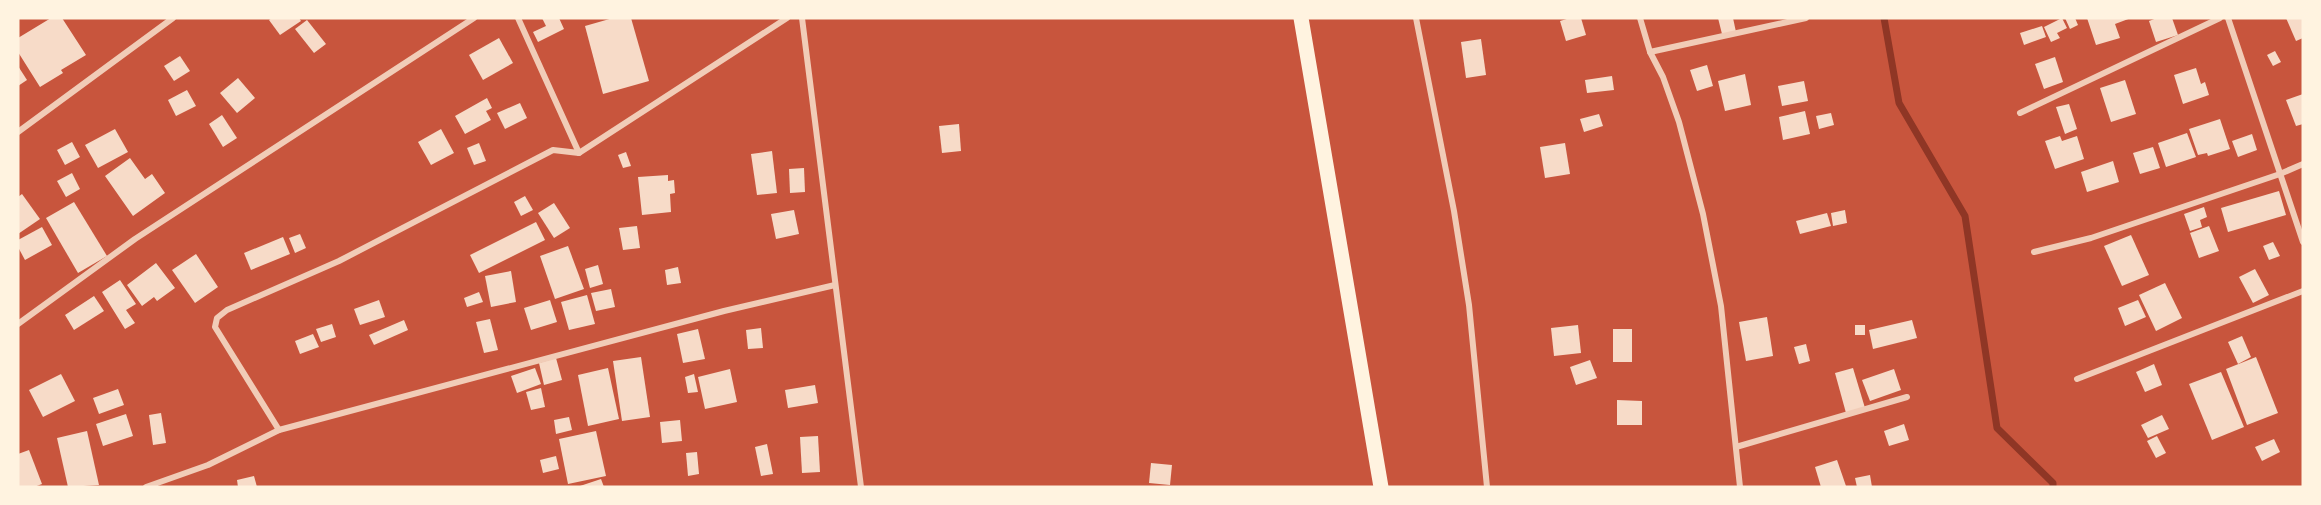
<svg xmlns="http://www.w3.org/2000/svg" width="2321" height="505" font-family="Roboto,sans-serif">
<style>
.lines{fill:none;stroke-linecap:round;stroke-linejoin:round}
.stream{stroke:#8f3625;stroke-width:7}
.building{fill:#f7dbc8}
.minor{stroke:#f1ccb7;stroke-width:6}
.primary{stroke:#fff3e0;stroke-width:15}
</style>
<rect width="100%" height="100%" fill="#c8553d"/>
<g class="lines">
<!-- stream -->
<polyline class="stream" points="1884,18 1899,103 1965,216 1997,428 2053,483 2053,487"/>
</g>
<!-- building -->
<g class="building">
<polygon points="51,18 62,18 86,55 61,70 63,73 40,87 18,52 18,38"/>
<polygon points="272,18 299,18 301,21 280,35 269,20"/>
<polygon points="542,18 559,18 564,29 538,42 533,32 546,26"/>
<polygon points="613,18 631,18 649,81 603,94 585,26"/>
<polygon points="1570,18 1581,18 1586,35 1566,41 1560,21"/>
<polygon points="1718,18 1733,18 1736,32 1722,34"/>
<polygon points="2062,18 2067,28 2057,33 2060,38 2051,42 2044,27"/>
<polygon points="2065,18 2075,18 2078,25 2070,29"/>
<polygon points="2087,18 2131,18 2115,24 2120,38 2096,45"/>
<polygon points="2157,18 2172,18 2178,35 2156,42 2149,21"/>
<polygon points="2286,18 2303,18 2303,38 2296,41"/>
<polygon points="307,20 326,44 314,53 295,29"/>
<polygon points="2042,26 2046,37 2024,45 2020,33"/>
<polygon points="499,38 513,63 483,80 469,55"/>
<polygon points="1481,39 1486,75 1466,78 1461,42"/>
<polygon points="2275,51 2281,62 2273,66 2267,55"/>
<polygon points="180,56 190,71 174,81 164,66"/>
<polygon points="2055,57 2063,82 2044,89 2035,64"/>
<polygon points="1707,65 1713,86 1697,91 1690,70"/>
<polygon points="18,66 27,80 18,86"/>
<polygon points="2196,68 2201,84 2205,82 2209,95 2183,104 2174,75"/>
<polygon points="1745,74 1751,105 1725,111 1718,81"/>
<polygon points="1612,76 1614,90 1587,93 1585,80"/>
<polygon points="238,78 255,98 237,113 220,93"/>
<polygon points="2125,80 2136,114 2111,122 2100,88"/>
<polygon points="1804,81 1808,101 1782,106 1778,86"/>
<polygon points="187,90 196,106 176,116 168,100"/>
<polygon points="2303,94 2303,124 2296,126 2286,100"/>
<polygon points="487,98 492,108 486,111 491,120 465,134 455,116"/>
<polygon points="520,103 527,118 505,129 497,113"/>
<polygon points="2069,104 2077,129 2065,134 2056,107"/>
<polygon points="1805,111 1810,134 1783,140 1779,117"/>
<polygon points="1831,113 1834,125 1819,129 1816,116"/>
<polygon points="1599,114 1603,126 1584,132 1580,119"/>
<polygon points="222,115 237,138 223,147 209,124"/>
<polygon points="2220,119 2230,149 2208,156 2207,153 2198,155 2189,129"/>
<polygon points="959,124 961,151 942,153 939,126"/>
<polygon points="115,129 128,152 98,168 85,145"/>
<polygon points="441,129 454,153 431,165 418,142"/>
<polygon points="2187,133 2196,157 2166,167 2158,143"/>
<polygon points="2252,134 2257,150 2238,157 2232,141"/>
<polygon points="2060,136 2062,141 2077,136 2084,159 2055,169 2045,141"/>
<polygon points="72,142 80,157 65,165 57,150"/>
<polygon points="479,143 486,161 474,165 467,148"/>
<polygon points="1565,143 1570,174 1545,178 1540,147"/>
<polygon points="2153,147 2160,168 2140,174 2133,153"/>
<polygon points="772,151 777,193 757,195 751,154"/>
<polygon points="626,152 631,166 623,168 618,155"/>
<polygon points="130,158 145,179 152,174 165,193 133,216 105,176"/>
<polygon points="2113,161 2119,182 2087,192 2081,172"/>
<polygon points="804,168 805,192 790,193 789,169"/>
<polygon points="72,173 80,189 66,197 57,181"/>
<polygon points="668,175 668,181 674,180 675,193 670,194 671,212 642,215 638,177"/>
<polygon points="2279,191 2286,215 2228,232 2221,208"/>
<polygon points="22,194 40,219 18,234 18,197"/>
<polygon points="525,196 533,210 521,216 514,202"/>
<polygon points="74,202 107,256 78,273 46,218"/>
<polygon points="554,203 570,228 554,238 538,213"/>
<polygon points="2204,207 2207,217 2200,220 2202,227 2190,231 2184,214"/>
<polygon points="794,210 799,234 776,239 771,214"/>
<polygon points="1845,210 1847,223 1833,226 1831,213"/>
<polygon points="1827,213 1831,226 1800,234 1796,221"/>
<polygon points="536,222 545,240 479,273 470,255"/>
<polygon points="637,226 640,248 623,250 619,228"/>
<polygon points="2209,226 2219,251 2199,258 2190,233"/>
<polygon points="42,227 52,245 25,260 18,247 18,240"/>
<polygon points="300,234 306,248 295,253 289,238"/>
<polygon points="2131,235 2149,275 2122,286 2104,246"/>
<polygon points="283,237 290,254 251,270 244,253"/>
<polygon points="2273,242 2280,256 2269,260 2263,246"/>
<polygon points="568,246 584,289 555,299 540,256"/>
<polygon points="196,254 218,287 195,303 172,270"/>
<polygon points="156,263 175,288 157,301 154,297 142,306 127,285"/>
<polygon points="598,265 603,284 590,288 585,269"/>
<polygon points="678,267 681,283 667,285 665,270"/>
<polygon points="2255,269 2269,295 2253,303 2239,277"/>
<polygon points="511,271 516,302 491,307 485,276"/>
<polygon points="120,280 136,304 126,310 135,323 125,329 102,292"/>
<polygon points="2165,283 2182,318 2156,331 2139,295"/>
<polygon points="611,289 615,307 596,311 591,293"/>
<polygon points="479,292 483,302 467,307 464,298"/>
<polygon points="587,295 595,324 569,330 561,302"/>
<polygon points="94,296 104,311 74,330 65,315"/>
<polygon points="379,300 385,317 360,325 354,309"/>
<polygon points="550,300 557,322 531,330 524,308"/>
<polygon points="2138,300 2146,317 2125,326 2118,308"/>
<polygon points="1767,317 1773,356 1746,361 1739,322"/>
<polygon points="490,319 498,350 484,353 476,322"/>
<polygon points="404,320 408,330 374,345 369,335"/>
<polygon points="1912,320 1917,338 1873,349 1869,330"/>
<polygon points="332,324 336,337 321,342 316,329"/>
<polygon points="1578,325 1581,353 1554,356 1551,328"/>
<rect x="1855" y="325" width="10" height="10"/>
<polygon points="761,328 763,348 748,349 746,330"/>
<polygon points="698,329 705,359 683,363 677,334"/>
<rect x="1613" y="329" width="19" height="33"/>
<polygon points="313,334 319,347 300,354 295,341"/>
<polygon points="2242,336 2251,357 2238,364 2228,342"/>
<polygon points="1806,344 1810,361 1799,364 1794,347"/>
<polygon points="641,357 650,417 622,421 613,361"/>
<polygon points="2256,357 2278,413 2247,425 2226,369"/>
<polygon points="556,358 562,380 544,385 539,363"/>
<polygon points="1590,360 1597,378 1576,385 1570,367"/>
<polygon points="2154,364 2162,385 2145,392 2136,372"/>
<polygon points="535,368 541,384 517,393 511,376"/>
<polygon points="608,368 619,419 588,426 578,375"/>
<polygon points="1853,368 1865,408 1846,413 1835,373"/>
<polygon points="730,369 737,402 705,409 698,377"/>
<polygon points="1894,369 1901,390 1870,401 1862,380"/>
<polygon points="2221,372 2244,427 2212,440 2189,384"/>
<polygon points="61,374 75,401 43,417 29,390"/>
<polygon points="694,374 698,392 688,393 685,377"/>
<polygon points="815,385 818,403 788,408 785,390"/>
<polygon points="541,388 545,407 531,410 526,392"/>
<polygon points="118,389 124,405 99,414 93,398"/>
<polygon points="1617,400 1642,401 1642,425 1617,425"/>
<polygon points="161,413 166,443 153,445 149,415"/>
<polygon points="126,414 133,436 103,446 96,424"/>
<polygon points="2162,415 2169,429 2148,438 2141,425"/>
<polygon points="569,417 572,430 556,434 554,420"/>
<polygon points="680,420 682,441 662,443 660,422"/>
<polygon points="1904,424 1909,440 1889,446 1884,431"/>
<polygon points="87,431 99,485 68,487 57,438"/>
<polygon points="596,431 606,476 568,484 559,439"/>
<polygon points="818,436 820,472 802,473 800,437"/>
<polygon points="2157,436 2166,453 2156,458 2147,441"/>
<polygon points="2274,439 2280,452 2262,461 2255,447"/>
<polygon points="767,444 773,474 761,476 755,447"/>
<polygon points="29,450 42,484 34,487 18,487 18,454"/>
<polygon points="697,452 699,474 688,476 686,453"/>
<polygon points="556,456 559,469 543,473 540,460"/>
<polygon points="1837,460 1846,486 1821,487 1815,467"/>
<polygon points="1151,463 1172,465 1170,485 1149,483"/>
<polygon points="1870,475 1872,487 1857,487 1855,478"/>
<polygon points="254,476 257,487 238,487 237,480"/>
<polygon points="601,479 604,487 577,487"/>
</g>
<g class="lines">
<!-- minor -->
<g class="minor">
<polyline points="518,18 579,153"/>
<polyline points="802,18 861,487"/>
<polyline points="1416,18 1454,211 1469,305 1487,487"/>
<polyline points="1640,18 1650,52 1663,77 1679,122 1703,214 1721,306 1740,487"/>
<polyline points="2228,18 2303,242"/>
<polyline points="1650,52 1806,18"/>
<polyline points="2020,113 2220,18"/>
<polyline points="18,132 173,18"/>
<polyline points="2034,252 2091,238 2280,174 2303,164"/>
<polyline points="18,324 135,239 474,18"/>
<polyline points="2077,379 2303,291"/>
<polyline points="279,430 215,327 217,318 227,310 339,261 553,150 579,153 787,18"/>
<polyline points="1736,447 1907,397"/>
<polyline points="146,487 208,465 279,430 724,311 835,285"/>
</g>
<!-- primary -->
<polyline class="primary" points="1301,18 1381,487"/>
</g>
<!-- border -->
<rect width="2321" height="505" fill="none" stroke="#fff3e0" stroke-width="39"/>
</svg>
